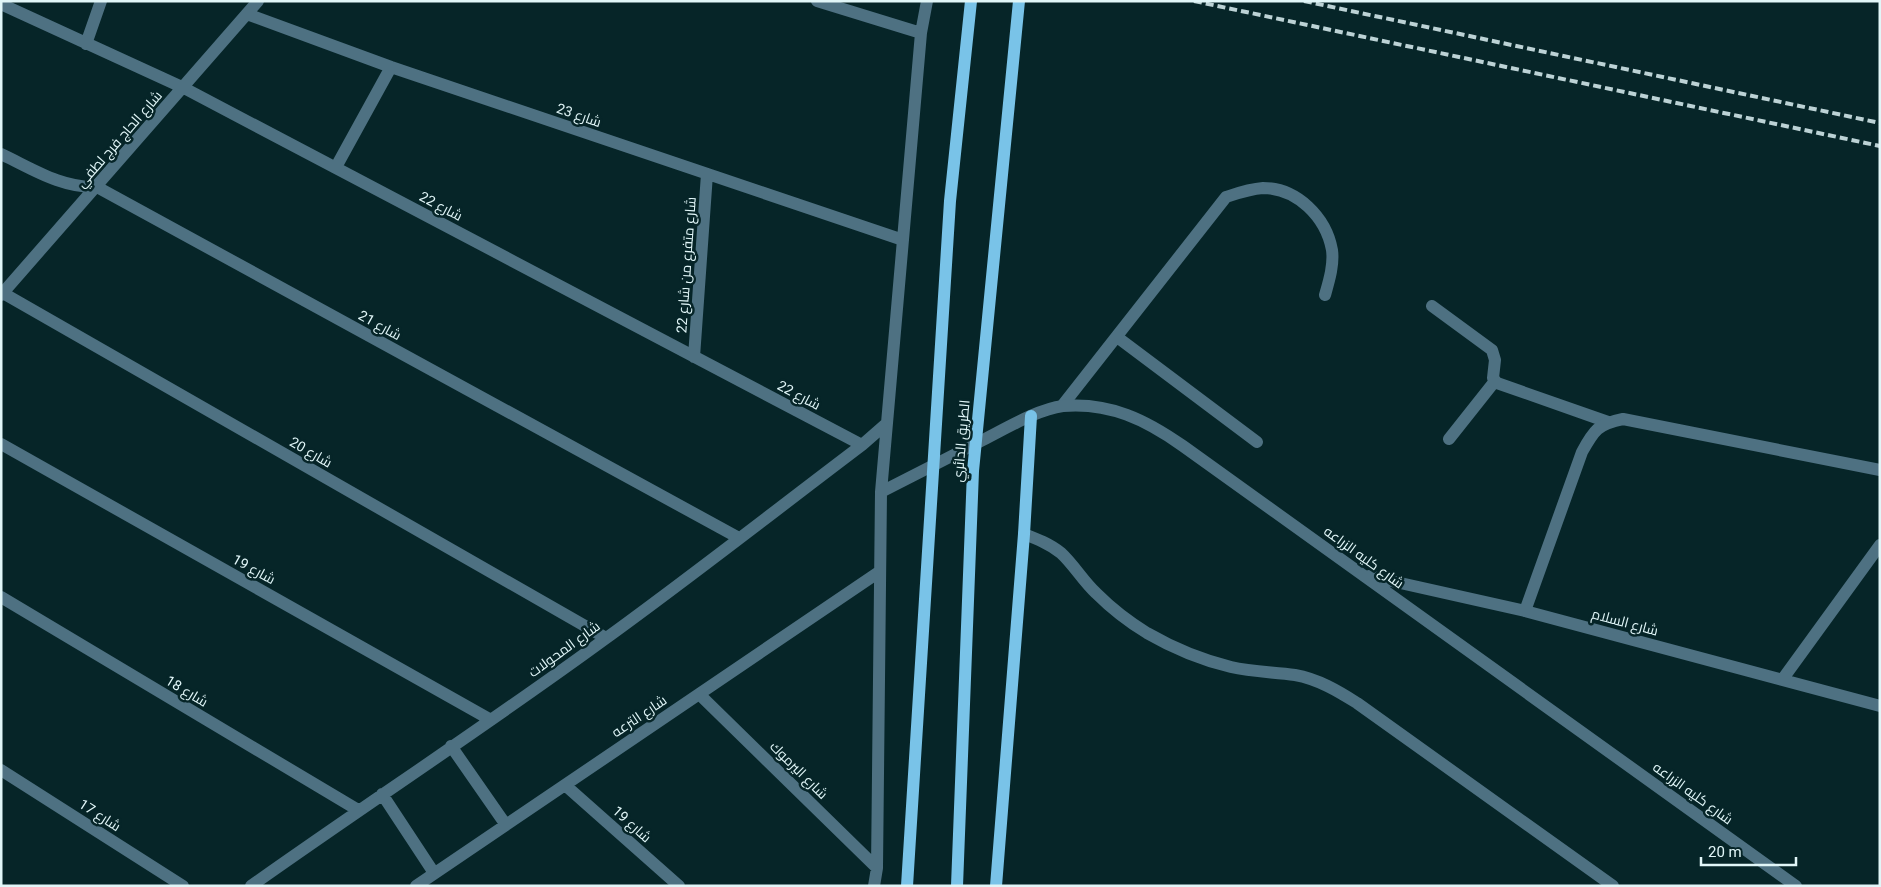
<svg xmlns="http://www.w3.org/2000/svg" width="1881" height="887" viewBox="0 0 1881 887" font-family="Roboto,Cairo,sans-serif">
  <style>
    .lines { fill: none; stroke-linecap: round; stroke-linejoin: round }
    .lane { stroke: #4e7182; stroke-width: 12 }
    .street { stroke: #4e7182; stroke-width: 12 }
    .primary { stroke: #79c3e8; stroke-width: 12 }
    .rail { stroke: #bcd2d5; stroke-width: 4; stroke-dasharray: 8 4; stroke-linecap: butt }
    .primary-bridge { stroke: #79c3e8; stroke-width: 12 }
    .labels { text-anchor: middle; stroke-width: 5; stroke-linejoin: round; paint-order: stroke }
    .street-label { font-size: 14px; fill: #e1f6f8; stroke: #062528 }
  </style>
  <rect width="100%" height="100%" fill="#062528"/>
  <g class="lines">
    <!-- lane -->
    <path class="lane" d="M 1432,306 L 1492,350 L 1495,360 L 1493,378 L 1497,383 L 1608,422
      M 1117,337 L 1257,442
      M 1062,406 L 1226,197 C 1238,193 1249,189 1263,188 C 1297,188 1326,217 1332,250 C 1334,265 1329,281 1325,295
      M 1449,439 L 1495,381"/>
    <!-- street -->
    <path class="street" d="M 817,1 L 921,33
      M 1,4 L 184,88 L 862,445
      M 247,14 L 391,67 L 903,240
      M 86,44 L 101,1
      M 1,154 C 33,169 61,188 97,187 L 739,538
      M 336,167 L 391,67
      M 1,292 L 606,638
      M 1,295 L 258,1
      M 694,357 L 707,174
      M 1,444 L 491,720
      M 881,492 C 915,475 949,457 983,440 C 1005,429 1038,409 1063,406 C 1110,402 1146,420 1183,446 L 1796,886
      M 1024,534 C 1037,539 1050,544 1061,553 C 1074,565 1083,581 1096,593 C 1111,608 1129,622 1147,633 C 1173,648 1202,660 1231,667 C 1252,672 1274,672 1295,675 C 1318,679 1338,691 1357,703 L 1613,886
      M 1369,576 L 1525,611 L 1880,706
      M 1,597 L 358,810
      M 1525,611 L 1582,452 C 1594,430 1598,424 1623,419 L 1880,470
      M 1782,680 L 1880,545
      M 699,694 L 877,868
      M 451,746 L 506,825
      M 1,770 L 183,886
      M 565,785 L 679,886
      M 382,794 L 434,873
      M 251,886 C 368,803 489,724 605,639 C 692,576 776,510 862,445 L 886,424
      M 416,886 L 879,572
      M 874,886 L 877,868 L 881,492 L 921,33 L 927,1"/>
    <!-- primary -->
    <path class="primary" d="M 996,886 L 1024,534 L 1031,416"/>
    <!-- rail -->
    <path class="rail" d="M 1194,1 L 1880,146
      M 1304,1 L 1880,123"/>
    <!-- primary-bridge -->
    <path class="primary-bridge" d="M 907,886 L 950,201 L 971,1
      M 957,886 L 973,471 L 1019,1"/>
  </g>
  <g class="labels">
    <!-- street labels -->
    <g class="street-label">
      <text transform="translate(579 115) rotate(19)" y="5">شارع 23</text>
      <text transform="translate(119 139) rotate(-49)" y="5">شارع الحاج فرج لطفي</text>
      <text transform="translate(441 206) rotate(28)" y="5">شارع 22</text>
      <text transform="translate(686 265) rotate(-86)" y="5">شارع متفرع من شارع 22</text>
      <text transform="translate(380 325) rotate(29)" y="5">شارع 21</text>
      <text transform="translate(799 395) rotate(28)" y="5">شارع 22</text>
      <text transform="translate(961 441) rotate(-85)" y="5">الطريق الدائري</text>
      <text transform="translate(311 452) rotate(30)" y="5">شارع 20</text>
      <text transform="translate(1364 557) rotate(36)" y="5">شارع كليه الزراعه</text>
      <text transform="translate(254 569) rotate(29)" y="5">شارع 19</text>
      <text transform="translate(1625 622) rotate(15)" y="5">شارع السلام</text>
      <text transform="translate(564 649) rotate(-36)" y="5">شارع المحولات</text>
      <text transform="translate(187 691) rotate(31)" y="5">شارع 18</text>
      <text transform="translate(639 716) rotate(-34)" y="5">شارع الترعه</text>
      <text transform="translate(799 770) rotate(45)" y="5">شارع اليرموك</text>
      <text transform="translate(1693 793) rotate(36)" y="5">شارع كليه الزراعه</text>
      <text transform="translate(100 815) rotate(33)" y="5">شارع 17</text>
      <text transform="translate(632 824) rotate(42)" y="5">شارع 19</text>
    </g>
  </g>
  <!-- border -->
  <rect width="1881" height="887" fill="none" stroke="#e1f6f8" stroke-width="5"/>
  <!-- scale -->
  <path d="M1701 857v8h95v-8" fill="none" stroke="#e1f6f8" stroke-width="2.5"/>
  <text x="1708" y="857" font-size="15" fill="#e1f6f8" stroke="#062528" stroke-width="4" paint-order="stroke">20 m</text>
</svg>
